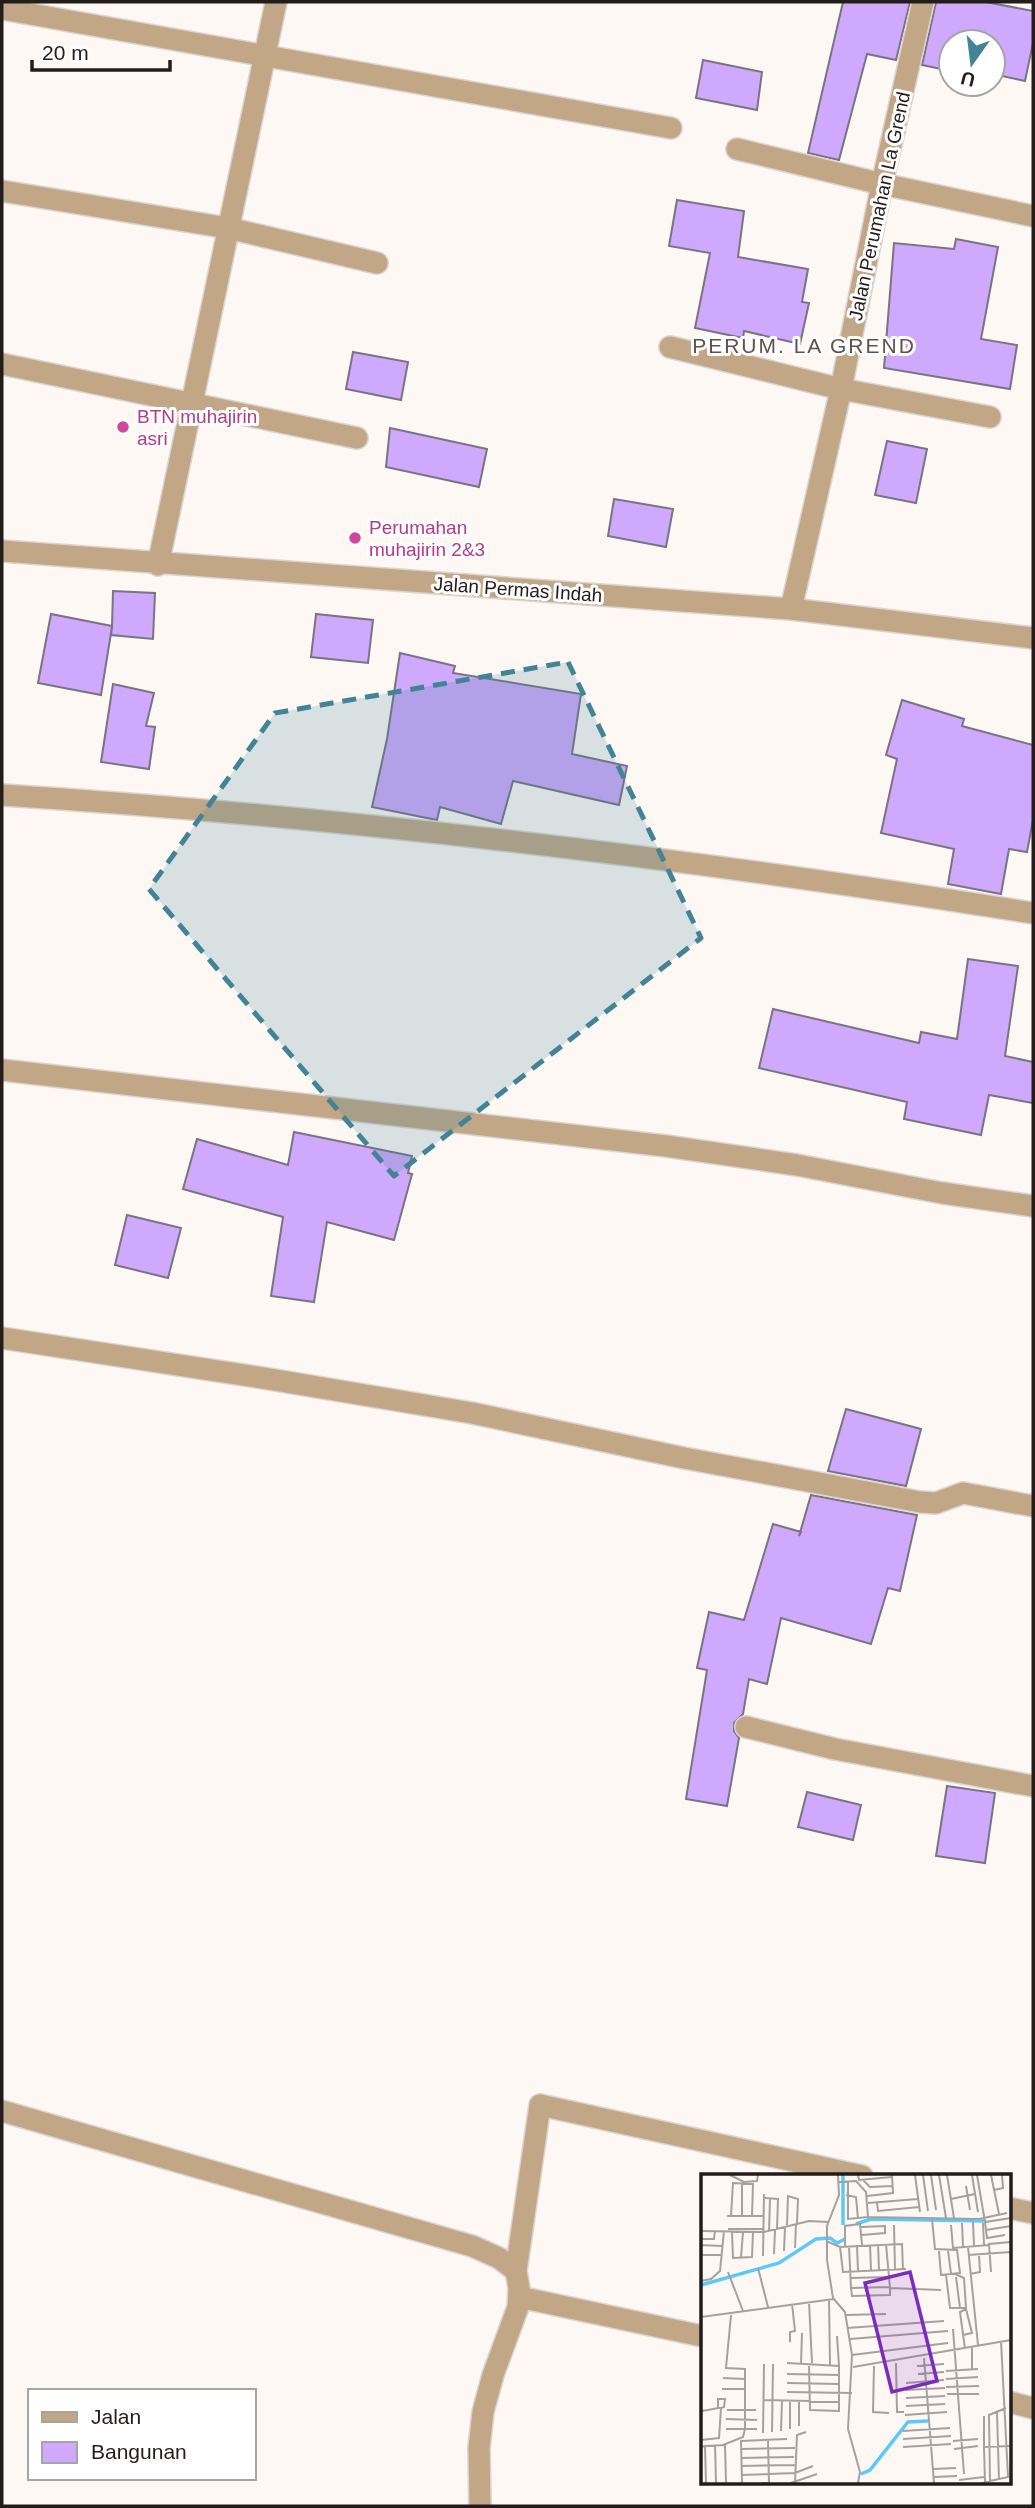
<svg xmlns="http://www.w3.org/2000/svg" width="1035" height="2508" viewBox="0 0 1035 2508" font-family="Arial,sans-serif">
  <style>
    .building { fill: #cfa9fd; stroke: #79747f; stroke-width: 2 }
    .lines { fill: none; stroke-linecap: round; stroke-linejoin: round }
    .minor-casing { stroke: #dbd5d2; stroke-width: 24 }
    .minor { stroke: #c2a786; stroke-width: 21 }
    .marked { fill: #428496; fill-opacity: 0.2; stroke: #428496; stroke-width: 5; stroke-dasharray: 14 9; stroke-linejoin: round }
    .hotel-dot { fill: #d1479c; stroke: #fff; stroke-width: 2.5 }
    .labels { text-anchor: middle; stroke-width: 6; stroke-linejoin: round; paint-order: stroke }
    .street-label { font-size: 19px; fill: #221d1b; stroke: #fff }
    .hotel-label { font-size: 19px; fill: #b23c85; stroke: #fff; text-anchor: start }
    .neighbourhood-label { font-size: 21px; letter-spacing: 2px; fill: #5e534d; stroke: #fff }
    .inset-river { fill: none; stroke: #5cc9fc; stroke-width: 3.5 }
    .inset-road { fill: none; stroke: #a6a09e; stroke-width: 2 }
    .view { fill: #7b2cbf; fill-opacity: 0.15; stroke: #7b2cbf; stroke-width: 3.5 }
    .inset-edge { fill: none; stroke: #221d1b; stroke-width: 3.5 }
  </style>
  <rect width="100%" height="100%" fill="#fef8f5"/>
  <!-- building -->
  <path class="building" d="M 843,2 L 910,2 L 896,60 L 867,54 L 839,160 L 808,153 Z
    M 936,2 L 986,2 L 1033,11 L 1033,43 L 1025,81 L 993,74 L 993,42 L 951,42 L 951,71 L 922,65 Z
    M 703,60 L 762,72 L 757,110 L 696,98 Z
    M 677,200 L 744,211 L 738,257 L 808,269 L 802,302 L 809,303 L 800,344 L 744,331 L 743,338 L 695,328 L 710,253 L 669,246 Z
    M 956,239 L 998,247 L 981,339 L 1017,345 L 1010,389 L 884,368 L 894,243 L 954,249 Z
    M 353,352 L 408,362 L 401,400 L 346,389 Z
    M 390,428 L 487,449 L 479,487 L 386,467 Z
    M 887,441 L 927,449 L 916,503 L 875,495 Z
    M 614,499 L 673,509 L 666,547 L 608,536 Z
    M 113,591 L 155,593 L 153,639 L 111,635 L 112,627 L 101,695 L 38,683 L 51,614 L 112,626 Z
    M 316,614 L 373,620 L 368,663 L 311,657 Z
    M 400,653 L 455,666 L 453,673 L 581,694 L 572,754 L 627,766 L 619,805 L 513,781 L 501,824 L 440,807 L 437,820 L 372,807 L 387,739 Z
    M 113,684 L 154,693 L 146,726 L 155,727 L 149,769 L 101,762 Z
    M 902,700 L 964,719 L 962,726 L 1033,745 L 1033,820 L 1027,852 L 1009,849 L 1001,894 L 948,884 L 954,849 L 881,833 L 897,759 L 886,755 Z
    M 968,959 L 1018,966 L 1005,1056 L 1033,1062 L 1033,1103 L 989,1095 L 981,1135 L 904,1119 L 907,1102 L 759,1068 L 773,1009 L 919,1043 L 921,1032 L 957,1039 Z
    M 294,1132 L 412,1156 L 408,1173 L 412,1174 L 394,1240 L 327,1222 L 314,1302 L 271,1296 L 283,1217 L 183,1189 L 197,1139 L 288,1165 Z
    M 127,1215 L 181,1228 L 168,1278 L 115,1265 Z
    M 846,1409 L 921,1429 L 906,1486 L 828,1471 Z
    M 811,1495 L 917,1515 L 900,1591 L 888,1588 L 871,1644 L 781,1618 L 767,1684 L 749,1679 L 743,1714 L 734,1723 L 734,1731 L 739,1738 L 727,1806 L 686,1799 L 707,1670 L 697,1668 L 709,1612 L 744,1620 L 773,1524 L 801,1532 L 799,1536 Z
    M 947,1786 L 995,1793 L 985,1863 L 936,1856 Z
    M 807,1792 L 861,1805 L 853,1840 L 798,1827 Z"/>
  <g class="lines">
    <!-- minor casing -->
    <g class="minor-casing">
      <path id="minor" d="M 2,9 L 671,128
        M 737,149 L 882,184 L 1033,216
        M 2,191 L 228,228 L 377,263
        M 670,347 L 841,389 L 990,417
        M 2,364 L 357,438
        M 2,551 L 791,609 L 1033,638
        M 158,565 L 276,2
        M 791,609 L 841,389 L 882,184 L 923,2
        M 2,795 C 347,817 692,859 1033,913
        M 2,1070 L 666,1146 L 797,1165 L 942,1193 L 1033,1206
        M 2,1338 L 263,1378 L 472,1413 L 684,1458 L 920,1502 L 936,1503 L 963,1493 L 1033,1506
        M 746,1727 L 835,1749 L 1033,1786
        M 2,2111 L 472,2246 L 499,2258 L 516,2271 L 519,2288 L 518,2307 L 493,2375 L 483,2412 L 479,2448 L 480,2506
        M 1009,2208 L 1033,2213
        M 516,2271 L 540,2105 L 862,2176
        M 519,2297 L 702,2336
        M 1009,2402 L 1033,2408"/>
    </g>
    <!-- minor -->
    <use href="#minor" class="minor"/>
  </g>
  <!-- marked area -->
  <path class="marked" d="M 568,662 L 701,938 L 394,1176 L 149,889 L 275,713 Z"/>
  <!-- markers -->
  <g class="hotel-dot">
    <circle cx="123" cy="427" r="7"/>
    <circle cx="355" cy="538" r="7"/>
  </g>
  <g class="labels">
    <!-- street labels -->
    <g class="street-label">
      <text transform="translate(879 206) rotate(-78)" y="7">Jalan Perumahan La Grend</text>
      <text transform="translate(518 589) rotate(4)" y="7">Jalan Permas Indah</text>
    </g>
    <!-- hotel labels -->
    <g class="hotel-label">
      <text x="137" y="423">BTN muhajirin<tspan x="137" dy="22">asri</tspan></text>
      <text x="369" y="534">Perumahan<tspan x="369" dy="22">muhajirin 2&amp;3</tspan></text>
    </g>
    <!-- neighbourhood labels -->
    <g class="neighbourhood-label">
      <text x="804" y="353">PERUM. LA GREND</text>
    </g>
  </g>
  <!-- overview -->
  <g transform="translate(701 2174)">
    <rect width="310" height="310" fill="#fef8f5"/>
    <path class="inset-river" d="M 142,1 L 142,51M 155,50 L 170,45 L 285,47M 0,111 L 78,89 L 115,65 L 129,64 L 136,69 L 144,65M 160,300 L 169,296 L 207,248 L 227,247"/>
    <path class="inset-road" d="M 29,1 L 43,8 L 56,7 L 57,1M 137,1 L 138,21 L 126,52 L 126,86 L 132,124 L 144,138 L 151,181 L 147,255 L 159,298 L 157,309M 157,1 L 158,6 L 191,3M 214,1 L 219,38M 222,1 L 227,37M 230,1 L 235,36M 238,1 L 245,44M 246,1 L 253,44M 271,1 L 277,38M 276,1 L 284,48 L 310,44M 290,1 L 298,40M 162,6 L 169,13 L 192,12M 138,8 L 155,7 L 165,18 L 167,43 L 278,45 L 306,39M 147,8 L 147,45 L 167,43M 265,12 L 269,36M 293,16 L 302,14 L 301,1M 145,21 L 155,23 L 157,45M 166,22 L 192,19 L 191,1M 64,24 L 77,25 L 76,55M 250,25 L 274,20M 167,29 L 217,25M 176,29 L 177,37 L 218,33M 26,42 L 63,42M 30,42 L 32,9 L 52,10 L 51,42M 41,42 L 41,10M 231,45 L 234,75 L 256,76 L 259,99 L 240,101 L 238,77M 272,48 L 273,72M 284,48 L 286,64 L 304,61M 261,49 L 262,73M 282,49 L 283,71M 86,51 L 87,22 L 97,25 L 96,49M 193,51 L 194,96M 250,51 L 252,74 L 288,71M 160,53 L 184,52 L 184,59 L 161,61M 27,55 L 63,55M 285,56 L 310,52M 0,57 L 63,58 L 108,47 L 127,48M 31,58 L 32,84 L 51,83 L 52,58M 68,58 L 69,25M 0,65 L 0,81 L 21,81M 0,65 L 13,65 L 14,57M 125,67 L 139,73 L 201,70 L 202,96M 177,70 L 178,96M 185,70 L 189,114 L 240,116M 0,71 L 21,72M 156,71 L 157,97M 169,71 L 170,96M 144,72 L 144,52 L 159,50 L 161,71M 148,72 L 150,114M 139,73 L 142,98 L 205,95M 267,73 L 277,171M 94,74 L 95,50M 247,76 L 250,100M 83,77 L 84,53M 73,80 L 74,56M 267,81 L 310,78M 62,82 L 63,20M 40,83 L 42,58M 57,94 L 67,133M 27,98 L 42,137M 290,98 L 288,70 L 310,68M 269,100 L 279,98 L 278,80M 245,101 L 249,134 L 265,134 L 263,104 L 254,100M 255,103 L 259,134M 150,104 L 188,103M 0,107 L 10,105 L 19,97 L 23,57M 188,113 L 150,114 L 151,122 L 189,121 L 189,114M 128,125 L 129,191M 108,128 L 111,189M 145,141 L 185,140M 0,143 L 133,125M 146,154 L 243,147M 252,155 L 263,300M 262,161 L 271,159 L 265,135 L 259,138 L 264,175M 136,162 L 138,192M 149,165 L 247,157M 89,168 L 89,158 L 94,157 L 91,130M 271,173 L 271,195M 151,181 L 247,169M 223,184 L 233,309M 86,189 L 138,192 L 138,237 L 109,236 L 108,190M 195,189 L 196,238 L 203,238M 100,190 L 101,159M 173,192 L 172,238 L 188,239M 216,192 L 243,190M 152,193 L 310,166M 245,197 L 277,195M 86,200 L 139,201M 217,200 L 243,198M 22,204 L 44,205M 245,205 L 277,203M 86,209 L 138,210M 205,209 L 243,206M 245,213 L 278,212M 21,215 L 44,215M 204,216 L 244,214M 86,218 L 151,219M 246,220 L 278,220M 205,224 L 244,222M 63,226 L 109,227M 109,228 L 138,228M 205,232 L 244,230M 26,236 L 55,236M 0,237 L 7,236 L 17,234 L 20,234 L 23,233 L 24,225 L 17,225 L 17,234M 296,238 L 298,306M 204,241 L 246,238M 283,242 L 283,273 L 310,272M 25,245 L 56,246M 98,252 L 98,227M 25,255 L 56,255M 89,255 L 89,227M 80,257 L 81,226M 202,257 L 249,254M 71,258 L 72,190M 62,259 L 63,190M 202,265 L 250,262M 0,266 L 18,264 L 20,234M 252,267 L 277,265M 14,271 L 15,309M 22,271 L 42,263 L 44,255 L 44,195 L 25,194 L 30,141M 4,272 L 24,271 L 25,309M 0,273 L 4,272 L 5,309M 202,273 L 250,270M 283,273 L 284,308M 40,275 L 94,274M 253,275 L 277,272M 40,284 L 93,283M 40,292 L 94,291M 232,295 L 255,294M 40,301 L 94,299 L 112,292M 233,303 L 256,302M 258,306 L 283,303M 289,308 L 288,241 L 305,234M 41,309 L 40,267 L 86,265M 61,309 L 68,309 L 67,266M 90,309 L 116,300M 94,309 L 96,261 L 105,258M 280,309 L 307,303 L 300,167"/>
    <path class="view" d="M 209,98 L 236,207 L 191,218 L 164,109 Z"/>
    <rect width="310" height="310" class="inset-edge"/>
  </g>
  <!-- border -->
  <rect width="1035" height="2508" fill="none" stroke="#221d1b" stroke-width="7"/>
  <!-- legend -->
  <rect x="28" y="2389" width="228" height="91" fill="#ffffff" stroke="#a7a5a4" stroke-width="2"/>
  <rect x="42" y="2412" width="35" height="10" fill="#c2a786" stroke="#a7a5a4" stroke-width="2"/>
  <text x="91" y="2424" font-size="21" fill="#221d1b">Jalan</text>
  <rect x="42" y="2442" width="35" height="21" fill="#cfa9fd" stroke="#a7a5a4" stroke-width="2"/>
  <text x="91" y="2459" font-size="21" fill="#221d1b">Bangunan</text>
  <!-- north arrow -->
  <g transform="translate(972 63) rotate(194)"><circle r="33" fill="#ffffff" stroke="#a7a5a4" stroke-width="2"/>
  <path d="M0-5L12 26L0 18L-12 26Z" fill="#428496"/>
  <text y="-10" font-size="19" font-weight="bold" text-anchor="middle" fill="#221d1b">U</text>
  </g>
  <!-- scale -->
  <path d="M32 60v10h138v-10" fill="none" stroke="#221d1b" stroke-width="3.5"/>
  <text x="42" y="60" font-size="21" fill="#221d1b" stroke="#ffffff" stroke-width="5" paint-order="stroke">20 m</text>
</svg>
